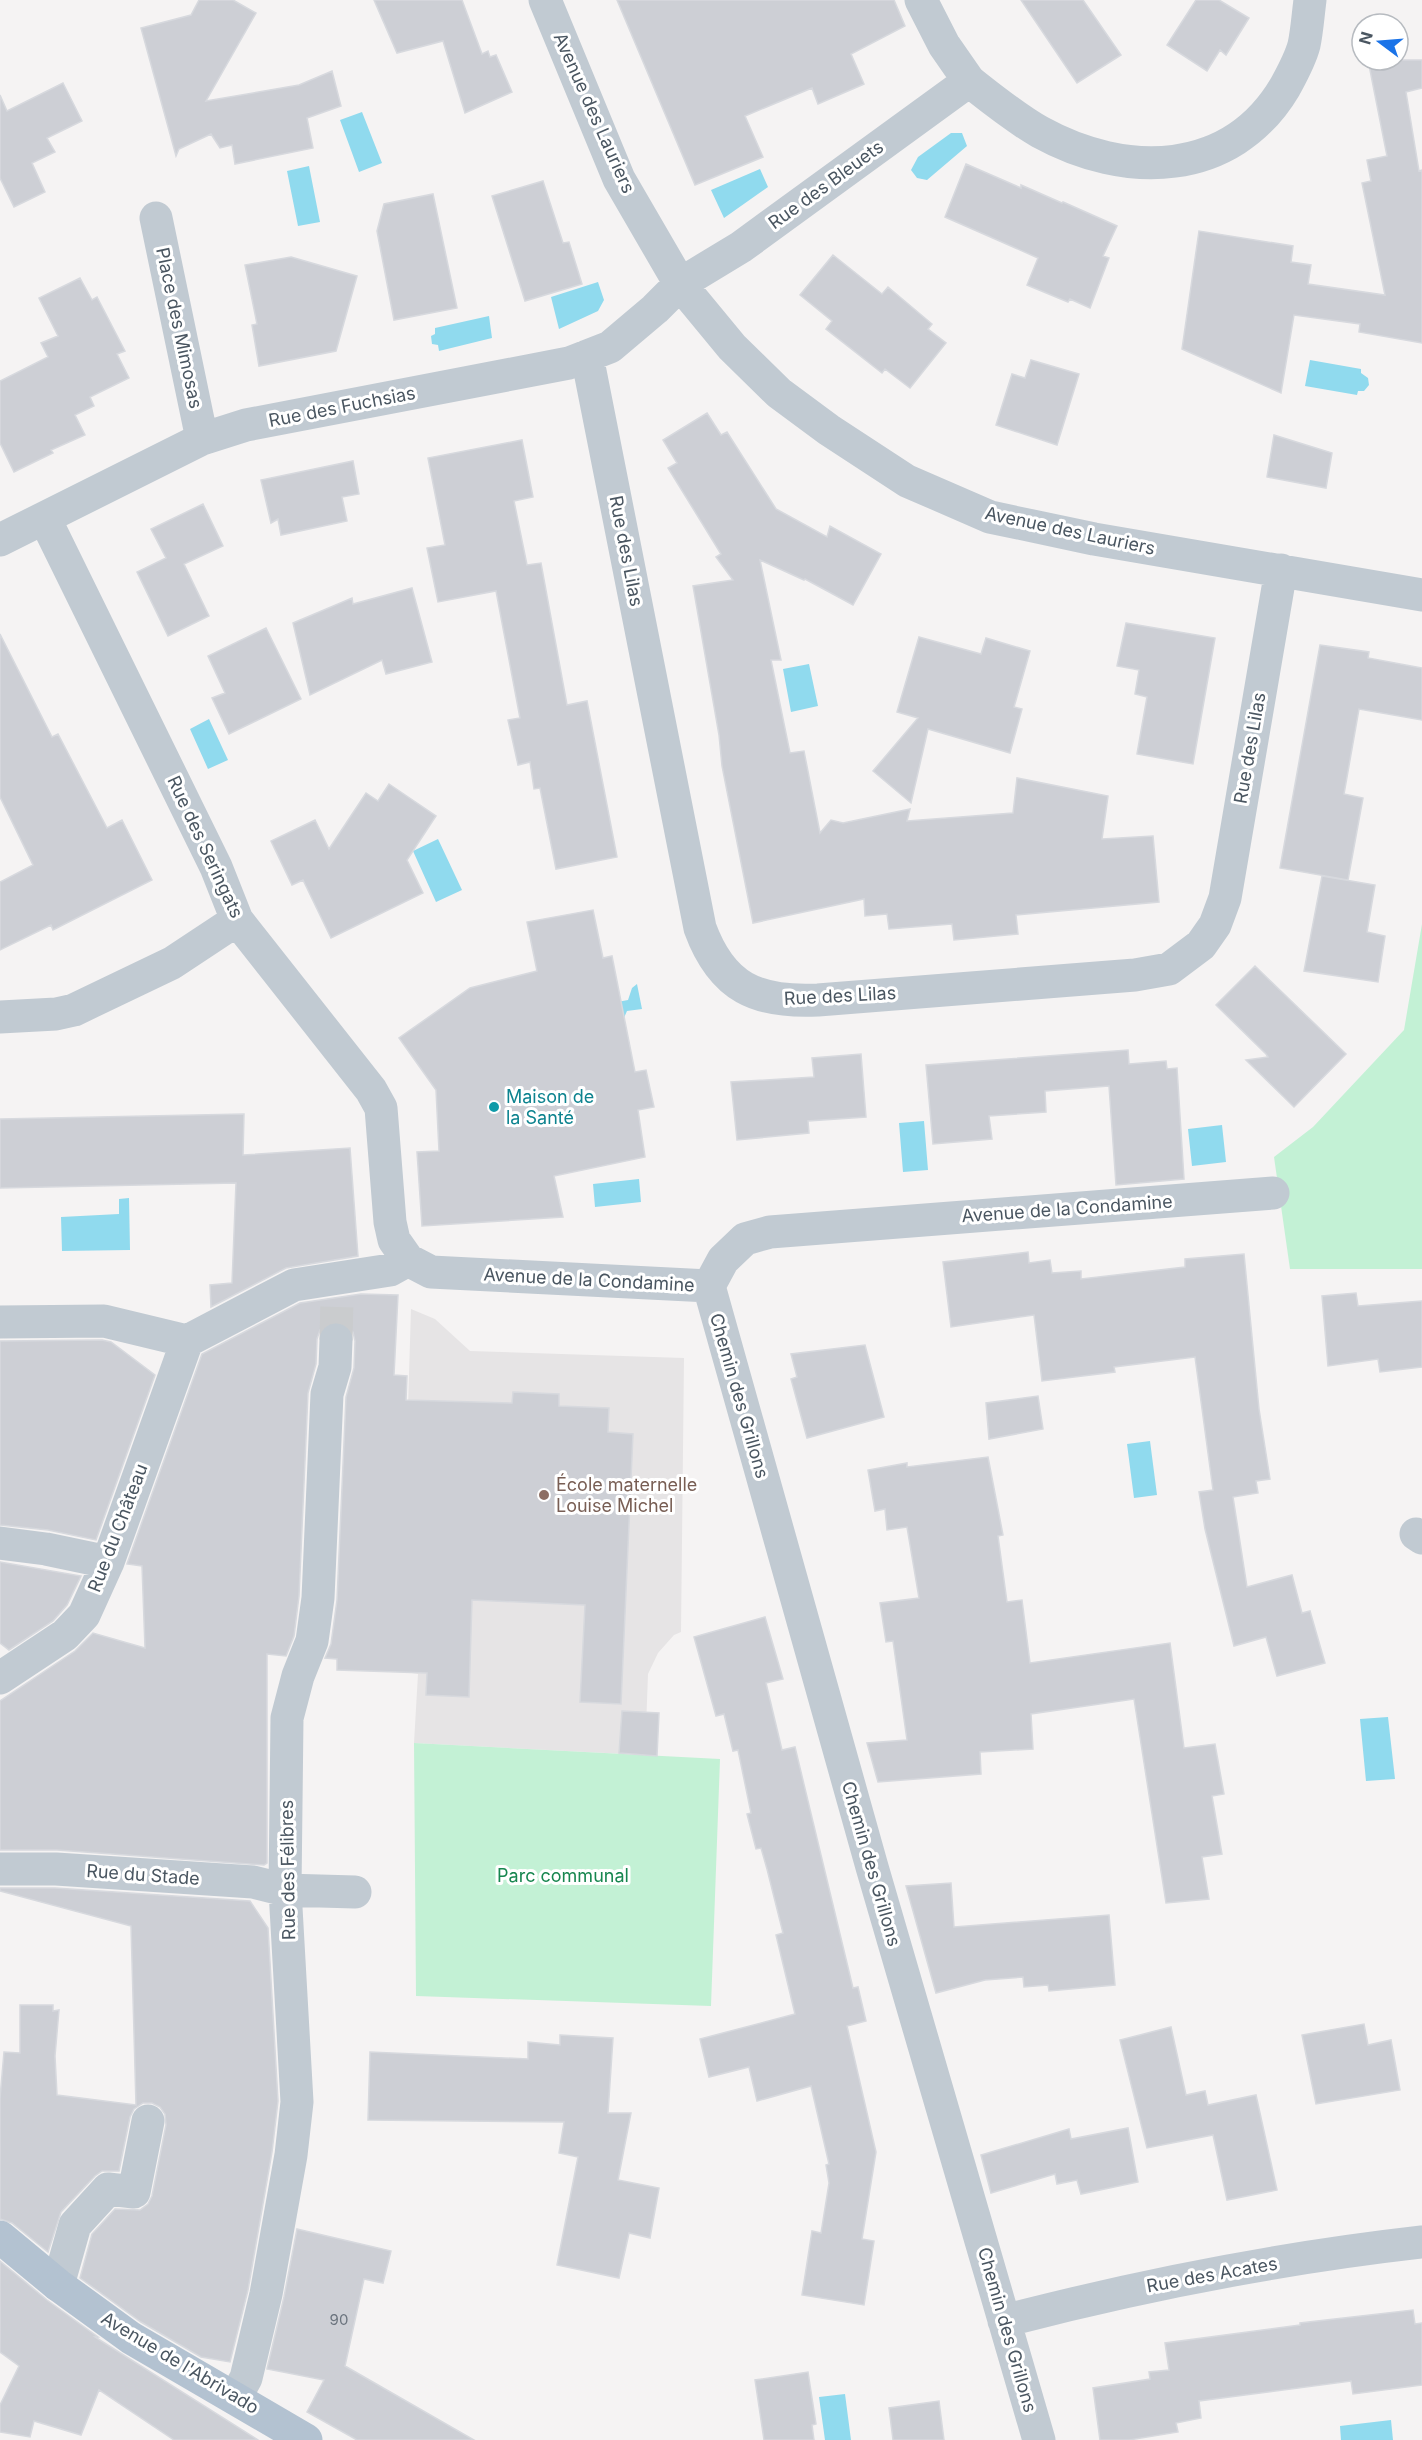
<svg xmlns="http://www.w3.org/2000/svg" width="1422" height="2440" viewBox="0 0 1422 2440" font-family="Inter,sans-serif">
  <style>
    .education { fill: #e6e4e5 }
    .green { fill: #c3f1d5 }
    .water { fill: #90daee }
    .building { fill: #cdcfd5; stroke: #d7d9de; stroke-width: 1.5 }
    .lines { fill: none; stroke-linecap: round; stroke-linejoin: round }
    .minor-tunnel { stroke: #caccce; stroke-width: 33; stroke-dasharray: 33 16; stroke-linecap: butt }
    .minor { stroke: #c1cad2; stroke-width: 33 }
    .major { stroke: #b3c2d1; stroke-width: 33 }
    .culture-dot { fill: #0f9aa8; stroke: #fff; stroke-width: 2 }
    .education-dot { fill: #8d6e63; stroke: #fff; stroke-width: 2 }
    .labels { text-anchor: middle; stroke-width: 6; stroke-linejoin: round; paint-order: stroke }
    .number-label { font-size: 15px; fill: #6b747e }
    .street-label { font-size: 18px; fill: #4a5661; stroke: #fff }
    .culture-label { font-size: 18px; fill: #0d838f; stroke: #fff; text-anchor: start }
    .education-label { font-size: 18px; fill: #785e54; stroke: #fff; text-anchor: start }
    .park-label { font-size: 18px; fill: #17864f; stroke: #fff }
  </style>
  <rect width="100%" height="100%" fill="#f5f3f3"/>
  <!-- education -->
  <path class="education" d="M 411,1309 L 435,1319 L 470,1351 L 684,1358 L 681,1632 L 674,1635 L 658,1653 L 648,1674 L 645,1755 L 414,1743 L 418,1674 L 400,1671 Z"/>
  <!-- green -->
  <path class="green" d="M 1422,924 L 1422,1269 L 1290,1269 L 1274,1157 L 1313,1127 L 1404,1030 Z
    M 414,1743 L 720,1759 L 711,2006 L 416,1996 Z"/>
  <!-- water -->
  <path class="water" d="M 362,112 L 382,163 L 359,172 L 340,120 Z
    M 951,133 L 962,133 L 967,146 L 927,180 L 917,178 L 911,170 L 918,157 Z
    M 309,166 L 320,222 L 298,226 L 287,171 Z
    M 760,169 L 768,187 L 724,218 L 711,190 Z
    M 598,282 L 604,300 L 598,311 L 559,329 L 551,297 Z
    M 489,316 L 492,338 L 439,351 L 438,345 L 432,344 L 431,336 L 435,334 L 435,328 Z
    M 1310,360 L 1361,369 L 1361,373 L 1368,378 L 1369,385 L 1364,391 L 1358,391 L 1357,395 L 1305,386 Z
    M 809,664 L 818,706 L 791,712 L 783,669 Z
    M 209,719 L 228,760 L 208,769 L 190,729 Z
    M 438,839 L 462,890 L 436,902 L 413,851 Z
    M 637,984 L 642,1009 L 627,1011 L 623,1020 L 575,1010 L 628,1000 L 632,988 Z
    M 924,1121 L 928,1170 L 903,1172 L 899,1123 Z
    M 1222,1125 L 1226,1162 L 1192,1166 L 1188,1129 Z
    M 639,1179 L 641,1202 L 595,1207 L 593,1184 Z
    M 129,1198 L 130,1250 L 62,1251 L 61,1217 L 119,1214 L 119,1199 Z
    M 1150,1441 L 1157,1495 L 1134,1498 L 1127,1444 Z
    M 1388,1717 L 1395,1779 L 1366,1781 L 1360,1719 Z
    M 845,2394 L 851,2440 L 825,2440 L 819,2397 Z
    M 1391,2420 L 1393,2440 L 1341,2440 L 1340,2426 Z"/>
  <!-- building -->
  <path class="building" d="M 199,0 L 233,0 L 256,13 L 206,101 L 299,85 L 332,71 L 341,106 L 307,118 L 313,148 L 235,164 L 232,145 L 220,148 L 211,134 L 179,149 L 176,156 L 141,28 L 191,15 Z
    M 374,0 L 462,0 L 482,54 L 488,51 L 490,57 L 496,55 L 512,92 L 465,113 L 443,41 L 397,53 Z
    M 617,0 L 894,0 L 905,26 L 851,54 L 864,84 L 818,104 L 812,88 L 745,116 L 763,157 L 695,185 Z
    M 1021,0 L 1083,0 L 1121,55 L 1077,83 Z
    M 1196,0 L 1219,0 L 1249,18 L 1226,55 L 1220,50 L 1207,71 L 1167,45 Z
    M 1368,60 L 1422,60 L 1422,88 L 1406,92 L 1419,171 L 1422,170 L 1422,343 L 1359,332 L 1360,324 L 1294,315 L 1281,393 L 1182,349 L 1199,231 L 1293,246 L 1291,262 L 1311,265 L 1308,284 L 1385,295 L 1362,183 L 1371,181 L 1367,160 L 1387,156 Z
    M 63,83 L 82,121 L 47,138 L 55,152 L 32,163 L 45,192 L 14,207 L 0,178 L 0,95 L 7,111 Z
    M 966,164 L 1021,188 L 1021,185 L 1062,203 L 1063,202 L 1117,226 L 1103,256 L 1109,258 L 1090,308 L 1070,299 L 1068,302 L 1027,285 L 1038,258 L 945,217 Z
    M 543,181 L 563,243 L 569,242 L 582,284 L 525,301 L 492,196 Z
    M 433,194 L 457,308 L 394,320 L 377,231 L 384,204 Z
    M 833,255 L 882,294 L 888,287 L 932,324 L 928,329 L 946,343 L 910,388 L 885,369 L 882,373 L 826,329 L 832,321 L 800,295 Z
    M 291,257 L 357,276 L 336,351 L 259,366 L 252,325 L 257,324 L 245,265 Z
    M 80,278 L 92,300 L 97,297 L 125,351 L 117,354 L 129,378 L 90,397 L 94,406 L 75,415 L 85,435 L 51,450 L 53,453 L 14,472 L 0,443 L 0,381 L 48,357 L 41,343 L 58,336 L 39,298 Z
    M 1031,360 L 1079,374 L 1057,445 L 996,425 L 1012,374 L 1025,378 Z
    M 707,413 L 721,435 L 727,432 L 776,509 L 827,537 L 830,526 L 881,554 L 853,605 L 805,579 L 804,580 L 760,560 L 781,660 L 771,660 L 790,753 L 804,751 L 820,833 L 831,820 L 843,823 L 910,809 L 907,821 L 1013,813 L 1017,778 L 1108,796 L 1102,839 L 1153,836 L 1159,902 L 1016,915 L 1018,934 L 954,940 L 952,924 L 889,929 L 887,914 L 865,916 L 864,899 L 753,923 L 722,766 L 719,735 L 693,586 L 733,580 L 716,557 L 721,554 L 668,468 L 677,463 L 663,440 Z
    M 1274,435 L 1332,453 L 1326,488 L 1267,477 Z
    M 522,440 L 533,497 L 514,501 L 527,565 L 541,563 L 567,705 L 587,701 L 617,857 L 556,869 L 540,788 L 534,789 L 530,762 L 518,765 L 508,720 L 520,718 L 496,591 L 438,602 L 427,548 L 445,545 L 428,458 Z
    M 353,461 L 359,494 L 342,497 L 347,521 L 281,535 L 278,519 L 271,523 L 261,480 Z
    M 203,504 L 223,546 L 184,564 L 209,616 L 168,636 L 137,572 L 166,558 L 151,529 Z
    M 412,588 L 432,662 L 386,674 L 382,660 L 310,695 L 293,623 L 352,598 L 353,604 Z
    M 1126,623 L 1215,638 L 1193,764 L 1137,754 L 1147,697 L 1135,694 L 1139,670 L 1117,666 Z
    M 266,628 L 301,699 L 229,734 L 212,698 L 225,693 L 208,656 Z
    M 0,634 L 52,737 L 58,734 L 107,828 L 122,820 L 152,880 L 53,930 L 51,925 L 0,950 L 0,882 L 33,865 L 0,797 Z
    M 919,637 L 981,654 L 986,638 L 1030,651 L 1014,707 L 1022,709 L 1010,753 L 928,729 L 911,803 L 873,771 L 918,718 L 897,712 Z
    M 1320,645 L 1369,652 L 1368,658 L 1422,668 L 1422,720 L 1359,709 L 1344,794 L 1363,798 L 1348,880 L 1280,868 Z
    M 389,784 L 436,816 L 407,860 L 423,893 L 331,938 L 303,880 L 292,885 L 271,841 L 315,820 L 329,849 L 366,793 L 378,801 Z
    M 1322,876 L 1375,885 L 1367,932 L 1385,936 L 1378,982 L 1304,971 Z
    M 593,910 L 603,958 L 612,956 L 635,1072 L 646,1070 L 654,1107 L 638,1110 L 645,1157 L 554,1176 L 563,1217 L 422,1226 L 417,1152 L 439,1151 L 436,1090 L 399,1038 L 470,988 L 537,971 L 527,922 Z
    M 1255,966 L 1346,1054 L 1294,1107 L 1246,1060 L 1268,1057 L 1266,1054 L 1216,1005 Z
    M 1128,1050 L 1129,1064 L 1166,1061 L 1167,1069 L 1177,1068 L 1184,1179 L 1116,1185 L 1109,1086 L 1045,1091 L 1046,1112 L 989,1116 L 992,1139 L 933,1144 L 926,1065 Z
    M 861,1054 L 866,1117 L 808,1121 L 809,1133 L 737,1140 L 731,1082 L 814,1077 L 812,1058 Z
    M 244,1114 L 243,1155 L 350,1148 L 358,1256 L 286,1268 L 211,1307 L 210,1285 L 232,1283 L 236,1183 L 0,1188 L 0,1119 Z
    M 1028,1252 L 1029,1263 L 1050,1260 L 1052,1273 L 1081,1271 L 1081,1279 L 1185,1267 L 1185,1259 L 1244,1254 L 1259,1409 L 1270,1479 L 1256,1481 L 1258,1493 L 1233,1497 L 1247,1587 L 1292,1575 L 1302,1613 L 1310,1611 L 1325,1663 L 1277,1676 L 1266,1637 L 1234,1646 L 1205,1529 L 1199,1492 L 1213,1490 L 1195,1357 L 1114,1367 L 1115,1372 L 1042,1381 L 1034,1315 L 951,1327 L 943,1262 Z
    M 1356,1293 L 1358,1306 L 1422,1301 L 1422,1367 L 1380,1372 L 1378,1359 L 1328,1366 L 1322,1296 Z
    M 361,1294 L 398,1295 L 394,1375 L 407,1376 L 406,1400 L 512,1403 L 513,1392 L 559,1394 L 559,1406 L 609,1408 L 608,1432 L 633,1434 L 621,1704 L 580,1702 L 585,1605 L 472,1600 L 469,1697 L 426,1695 L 427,1673 L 337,1670 L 337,1659 L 325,1658 L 331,1644 L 337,1600 L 346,1397 L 354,1368 L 355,1341 L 353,1332 L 346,1324 L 337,1321 L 328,1323 L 320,1330 L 317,1339 L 316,1364 L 308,1393 L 299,1596 L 294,1636 L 286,1656 L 267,1654 L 267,1863 L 264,1865 L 57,1850 L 0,1850 L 0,1701 L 75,1651 L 93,1633 L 145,1648 L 142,1566 L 127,1564 L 202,1354 L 300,1303 Z
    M 102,1340 L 111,1342 L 155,1375 L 96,1540 L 48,1530 L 0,1525 L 0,1341 Z
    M 865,1345 L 884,1417 L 807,1438 L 791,1379 L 797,1377 L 791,1354 Z
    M 1038,1396 L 1043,1429 L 989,1439 L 986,1403 Z
    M 988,1457 L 1003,1535 L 998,1536 L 1007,1602 L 1022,1600 L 1030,1663 L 1170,1643 L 1184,1748 L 1215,1744 L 1224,1794 L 1212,1796 L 1222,1854 L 1202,1857 L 1209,1899 L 1166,1903 L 1134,1699 L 1031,1714 L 1033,1749 L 980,1752 L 981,1774 L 878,1782 L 867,1743 L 907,1740 L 893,1641 L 886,1642 L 880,1603 L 919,1598 L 907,1527 L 887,1530 L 885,1509 L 875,1511 L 868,1470 L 907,1463 L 907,1467 Z
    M 0,1562 L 81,1576 L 67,1605 L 53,1621 L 9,1650 L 0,1643 Z
    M 765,1617 L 783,1679 L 766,1683 L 782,1750 L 795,1747 L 853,1988 L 858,1987 L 866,2021 L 847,2026 L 876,2152 L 862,2239 L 874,2241 L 864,2305 L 802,2295 L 812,2231 L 821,2233 L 829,2183 L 826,2165 L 829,2164 L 811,2086 L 757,2101 L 749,2067 L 709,2077 L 700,2039 L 795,2014 L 776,1935 L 783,1933 L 767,1869 L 761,1848 L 756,1849 L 747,1814 L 751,1813 L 738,1750 L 733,1751 L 724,1714 L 716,1716 L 694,1637 Z
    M 622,1711 L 659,1713 L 657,1756 L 619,1753 Z
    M 951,1883 L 954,1927 L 1109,1915 L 1115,1985 L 1049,1991 L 1048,1985 L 1024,1987 L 1023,1977 L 985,1980 L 936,1993 L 906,1886 Z
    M 0,1888 L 55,1888 L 250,1901 L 268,1928 L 278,2101 L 272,2152 L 248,2290 L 230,2362 L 201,2357 L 141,2322 L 80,2278 L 92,2234 L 115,2209 L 140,2210 L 148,2204 L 152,2196 L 166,2125 L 165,2114 L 160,2107 L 152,2103 L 143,2103 L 134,2109 L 130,2117 L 119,2171 L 102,2171 L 95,2176 L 61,2212 L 48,2252 L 12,2223 L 0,2219 L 0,2098 L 4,2052 L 20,2053 L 20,2005 L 53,2005 L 53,2011 L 59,2010 L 55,2056 L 57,2095 L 136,2105 L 131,1926 L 0,1891 Z
    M 1364,2024 L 1368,2045 L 1391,2040 L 1400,2090 L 1316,2104 L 1302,2035 Z
    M 1171,2027 L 1186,2095 L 1205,2091 L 1208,2105 L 1256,2095 L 1277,2190 L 1227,2200 L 1213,2135 L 1147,2148 L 1120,2040 Z
    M 560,2035 L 613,2038 L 608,2113 L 631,2113 L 618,2180 L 659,2188 L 650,2238 L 629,2233 L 619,2278 L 557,2265 L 578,2157 L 559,2153 L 564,2122 L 368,2120 L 370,2052 L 528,2059 L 528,2042 L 560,2045 Z
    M 1128,2128 L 1138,2182 L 1081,2194 L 1077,2180 L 1057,2184 L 1055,2174 L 991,2193 L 981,2155 L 1069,2129 L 1071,2139 Z
    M 297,2229 L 391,2251 L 383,2283 L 364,2279 L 345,2366 L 474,2440 L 357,2440 L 307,2412 L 324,2380 L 267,2369 L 284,2297 Z
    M 0,2261 L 47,2300 L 98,2337 L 95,2337 L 258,2440 L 174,2440 L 99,2390 L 81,2435 L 34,2421 L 30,2437 L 0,2432 L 0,2405 L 19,2366 L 0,2352 Z
    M 1413,2310 L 1415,2324 L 1422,2323 L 1422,2385 L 1353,2394 L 1351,2381 L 1199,2401 L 1201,2418 L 1176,2423 L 1178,2432 L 1129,2440 L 1100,2440 L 1093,2388 L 1150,2379 L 1149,2372 L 1169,2370 L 1165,2343 L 1300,2325 L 1300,2323 Z
    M 808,2372 L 816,2424 L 812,2425 L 814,2440 L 764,2440 L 755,2380 Z
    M 939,2401 L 944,2440 L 893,2440 L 889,2408 Z"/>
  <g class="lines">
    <!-- minor-tunnel -->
    <path class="minor-tunnel" d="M 336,1340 L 337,1299"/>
    <!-- minor -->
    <path class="minor" d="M 545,0 L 619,179 L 680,284 L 732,347 L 779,393 L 829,430 L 907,481 L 990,517 L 1094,539 L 1422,595
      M 921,0 L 944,45 L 969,81
      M 156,218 L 202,439
      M 587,356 L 700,928 C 722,988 757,1003 818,1000 L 1135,975 L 1169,969 L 1201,945 L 1215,925 L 1225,898 L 1281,570
      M 45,519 L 216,867 L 237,920 L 371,1090 L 381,1108 L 390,1222 L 394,1240 L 408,1260
      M 0,540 L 202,439 L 246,425 L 569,363 L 610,347 L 655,309 L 680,284 L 741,247 L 969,81 C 992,99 1015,118 1040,132 C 1125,179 1231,178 1285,87 C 1292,74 1300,60 1304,45 C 1307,31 1308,15 1310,0
      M 0,1017 L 56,1014 L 74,1010 L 172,963 L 237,920
      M 709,1286 L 872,1867 L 1039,2440
      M 0,1322 L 104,1321 L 187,1341
      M 187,1341 L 294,1285 L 390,1270 L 408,1260 L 431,1272 L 709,1286 L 723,1260 L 745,1239 L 770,1232 L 1273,1193
      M 1416,1534 L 1422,1538
      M 0,1543 L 46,1549 L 108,1562
      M 0,1678 L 65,1635 L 84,1615 L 108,1562 L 187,1341
      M 0,1869 L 56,1869 L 253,1882 L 285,1890 L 355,1892
      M 58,2285 L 75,2225 L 108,2189 L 134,2192 L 148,2121
      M 1004,2321 C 1142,2285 1281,2258 1422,2242
      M 235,2398 L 246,2378 L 266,2294 L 291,2155 L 297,2102 L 285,1890 L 287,1718 L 298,1676 L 312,1641 L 318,1598 L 327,1394 L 335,1367 L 336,1340"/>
    <!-- major -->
    <path class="major" d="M 0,2237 L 58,2285 L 131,2338 L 306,2440"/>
  </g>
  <!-- markers -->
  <circle class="culture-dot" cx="494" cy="1107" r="6"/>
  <circle class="education-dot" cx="544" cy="1495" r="6"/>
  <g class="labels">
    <!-- number labels -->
    <g class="number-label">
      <text x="339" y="2325">90</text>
    </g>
    <!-- street labels -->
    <g class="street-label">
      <text transform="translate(594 113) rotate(66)" y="6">Avenue des Lauriers</text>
      <text transform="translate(826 185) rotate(-36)" y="6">Rue des Bleuets</text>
      <text transform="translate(179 328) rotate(78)" y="6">Place des Mimosas</text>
      <text transform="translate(342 407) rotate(-11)" y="6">Rue des Fuchsias</text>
      <text transform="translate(1070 531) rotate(12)" y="6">Avenue des Lauriers</text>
      <text transform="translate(626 551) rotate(79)" y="6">Rue des Lilas</text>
      <text transform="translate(1250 748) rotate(-80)" y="6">Rue des Lilas</text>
      <text transform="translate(205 847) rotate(65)" y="6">Rue des Seringats</text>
      <text transform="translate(840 996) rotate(-3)" y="6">Rue des Lilas</text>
      <text transform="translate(1067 1209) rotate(-4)" y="6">Avenue de la Condamine</text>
      <text transform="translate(589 1280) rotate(3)" y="6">Avenue de la Condamine</text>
      <text transform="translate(739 1396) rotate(74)" y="6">Chemin des Grillons</text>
      <text transform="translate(118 1528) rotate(-69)" y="6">Rue du Château</text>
      <text transform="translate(871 1864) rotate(74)" y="6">Chemin des Grillons</text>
      <text transform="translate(288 1870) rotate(-91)" y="6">Rue des Félibres</text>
      <text transform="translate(143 1875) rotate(4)" y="6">Rue du Stade</text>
      <text transform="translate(1212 2275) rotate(-10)" y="6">Rue des Acates</text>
      <text transform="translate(1007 2330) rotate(74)" y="6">Chemin des Grillons</text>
      <text transform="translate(180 2363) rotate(31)" y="6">Avenue de l'Abrivado</text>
    </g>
    <!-- culture labels -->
    <g class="culture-label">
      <text x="506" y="1103">Maison de<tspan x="506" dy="21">la Santé</tspan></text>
    </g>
    <!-- education labels -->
    <g class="education-label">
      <text x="556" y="1491">École maternelle<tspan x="556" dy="21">Louise Michel</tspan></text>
    </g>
    <!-- park labels -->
    <g class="park-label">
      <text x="563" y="1882">Parc communal</text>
    </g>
  </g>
  <!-- north arrow -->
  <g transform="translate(1380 42) rotate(286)"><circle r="28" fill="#ffffff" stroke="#b7bbc0" stroke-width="1.5"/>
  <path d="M0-4.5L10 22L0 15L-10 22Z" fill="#1a73e8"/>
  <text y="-9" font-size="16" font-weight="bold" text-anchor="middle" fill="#4a5661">N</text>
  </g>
</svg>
